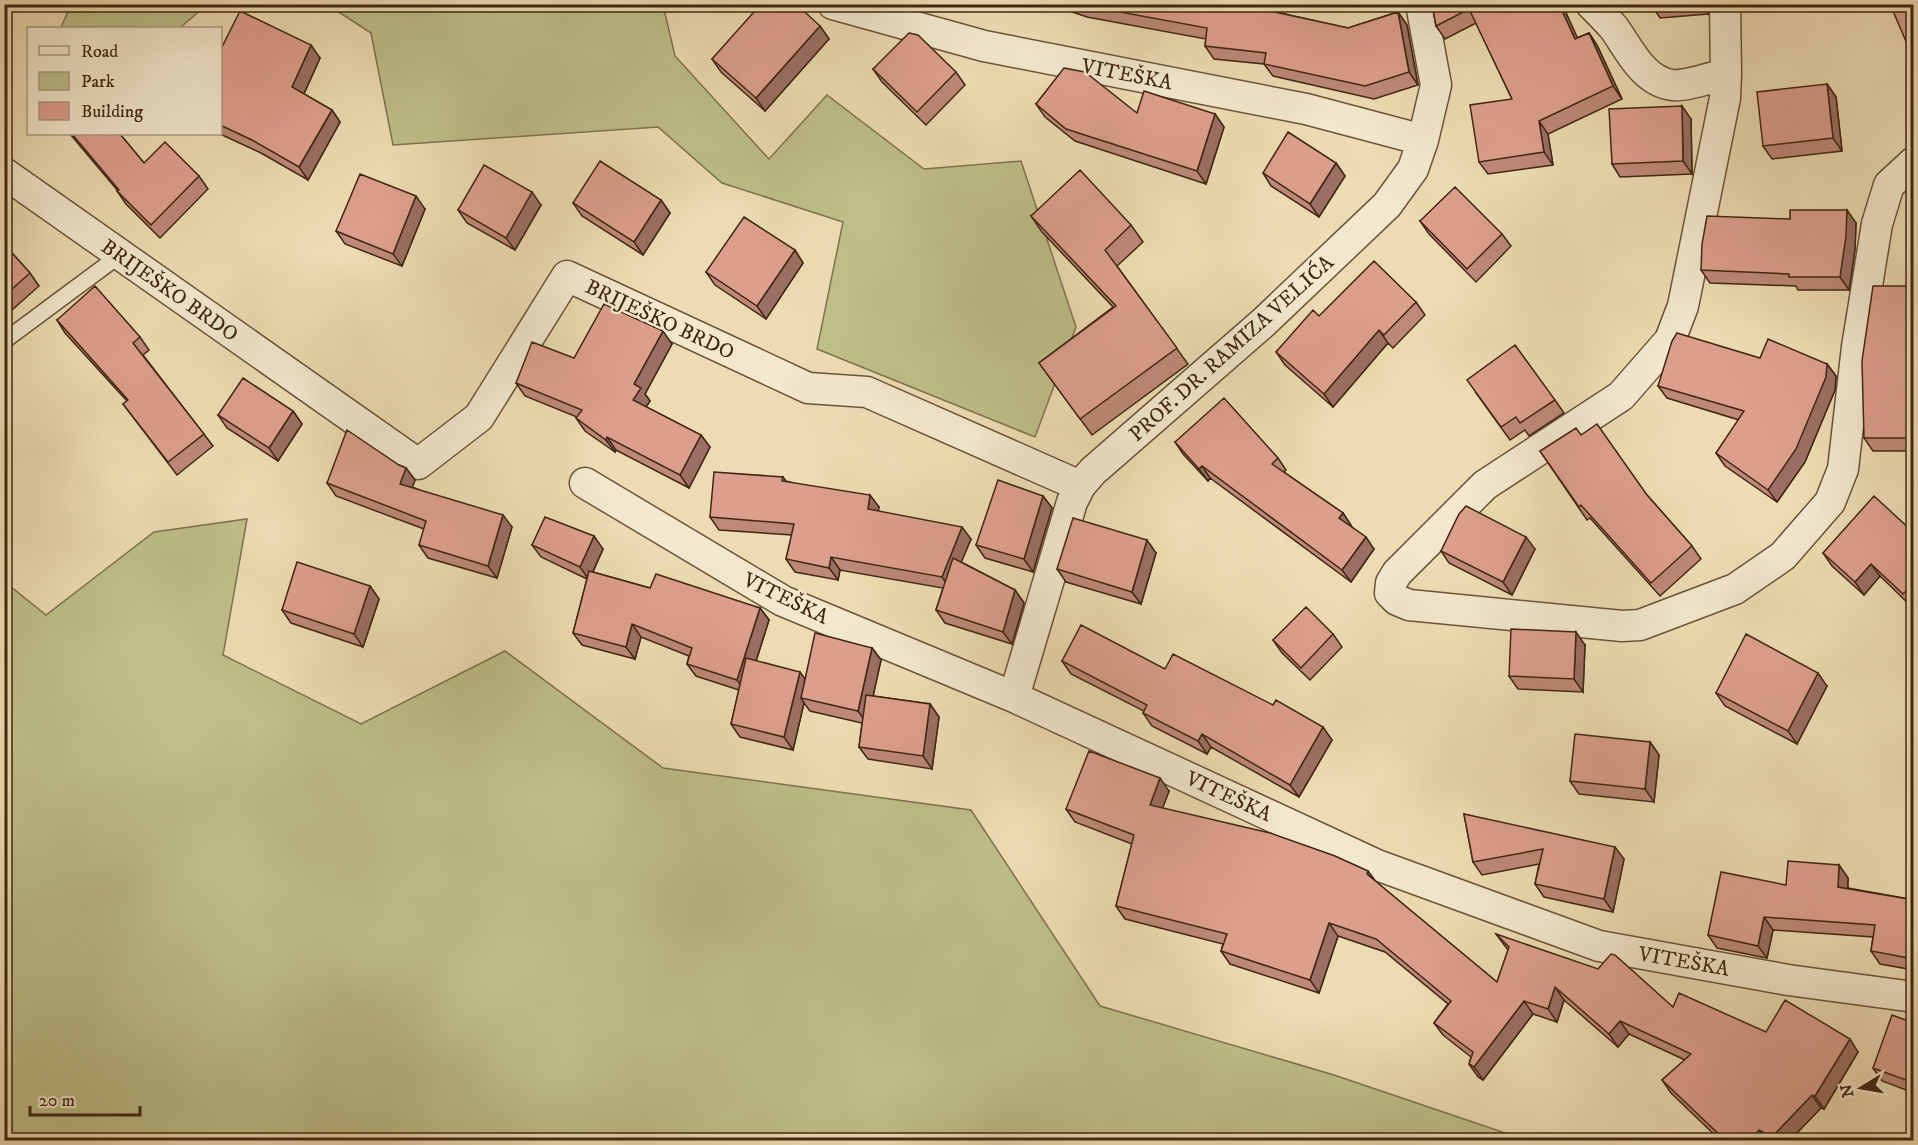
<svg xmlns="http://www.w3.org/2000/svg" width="1918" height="1145" viewBox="0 0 1918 1145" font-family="'IM FELL DW Pica',serif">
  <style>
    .green { fill: #bebf89; stroke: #7f734e; stroke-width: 1.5 }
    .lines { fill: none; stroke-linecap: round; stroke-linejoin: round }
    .service-casing { stroke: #6b543a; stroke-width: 18 }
    .minor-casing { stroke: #6b543a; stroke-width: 33 }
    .service { stroke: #f3e8ce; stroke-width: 15 }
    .minor { stroke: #f3e8ce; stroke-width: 30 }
    .wall { fill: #be8979; stroke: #402712; stroke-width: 1.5 }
    .shaded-wall { fill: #9b6f63; stroke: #402712; stroke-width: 1.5 }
    .building { fill: #dd9f8d; stroke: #402712; stroke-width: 1.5 }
    .labels { text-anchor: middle; stroke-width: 5; stroke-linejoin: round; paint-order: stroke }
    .street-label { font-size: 21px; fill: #402712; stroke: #f3e8ce }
  </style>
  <rect width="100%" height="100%" fill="#eddcb3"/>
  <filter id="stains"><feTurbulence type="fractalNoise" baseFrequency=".00333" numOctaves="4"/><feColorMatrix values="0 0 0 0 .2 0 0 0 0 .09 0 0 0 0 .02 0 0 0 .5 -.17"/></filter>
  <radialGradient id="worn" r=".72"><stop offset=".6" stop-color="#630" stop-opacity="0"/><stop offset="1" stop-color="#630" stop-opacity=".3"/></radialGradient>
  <!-- green -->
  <path class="green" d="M 71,5 L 71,4 L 206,5 L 180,28 L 61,27 Z
    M 328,5 L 663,5 L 675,56 L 769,159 L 827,95 L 924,169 L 1021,161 L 1076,327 L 1035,437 L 817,349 L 843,222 L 722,183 L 658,127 L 393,145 L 371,33 Z
    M 247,519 L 223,655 L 361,724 L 505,651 L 663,768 L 971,810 L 1100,1006 L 1334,1075 L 1526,1140 L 5,1140 L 5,582 L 46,615 L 154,532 Z"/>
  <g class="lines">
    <!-- service casing -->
    <g class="service-casing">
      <path id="service" d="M 4,341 L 120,255"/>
    </g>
    <!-- minor casing -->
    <g class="minor-casing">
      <path id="minor" d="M 833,4 L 984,46 L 1306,109 L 1423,140
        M 1591,4 C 1599,12 1607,20 1614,28 C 1629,49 1643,81 1672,85 C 1685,87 1712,77 1726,74
        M 1725,4 L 1726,74 L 1725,98 L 1683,306 L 1670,340 L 1621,396 L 1485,485 L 1397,573 L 1391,583 L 1390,593 L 1397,600 L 1409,605 L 1622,626 L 1640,625 L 1735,589 L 1783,556 L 1830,502 L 1843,469 L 1857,347 L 1877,224 L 1889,185 L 1914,162
        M 4,173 L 418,464 L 479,417 L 567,276 L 808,388 L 867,392 L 1080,486
        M 585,483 L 783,601 L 1014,697 L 1377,865 L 1599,946 L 1788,980 L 1914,997
        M 1014,697 L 1072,502 L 1080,486 L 1093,471 L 1264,322 L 1387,205 L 1413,169 L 1423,140 L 1436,85 L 1421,4"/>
    </g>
    <!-- service -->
    <use href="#service" class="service"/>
    <!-- minor -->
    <use href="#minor" class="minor"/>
  </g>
  <!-- wall -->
  <path class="wall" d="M 1049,4 L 1267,4 L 1268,6 L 1267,10 L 1348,28 L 1398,12 L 1407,25 L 1418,85 L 1374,99 L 1273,76 L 1264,64 L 1214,59 L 1205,46 L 1206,39 L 1087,17 Z
    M 1432,4 L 1562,4 L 1577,38 L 1589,33 L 1597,45 L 1622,99 L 1548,134 L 1553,165 L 1488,174 L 1479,162 L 1512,99 L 1476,23 L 1445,39 L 1436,26 Z
    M 1651,4 L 1709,4 L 1708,14 L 1660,18 Z
    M 820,26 L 829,39 L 765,111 L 721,72 L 712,59 Z
    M 220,51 L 320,58 L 304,94 L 332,110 L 340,122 L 308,180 L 261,153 L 220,134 Z
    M 873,69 L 956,72 L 965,85 L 926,125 L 882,82 Z
    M 1827,84 L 1836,97 L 1842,151 L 1772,159 L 1763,146 Z
    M 1036,104 L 1137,113 L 1215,114 L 1224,127 L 1206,184 L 1075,141 L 1045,117 Z
    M 1691,119 L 1692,174 L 1620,177 L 1612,164 Z
    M 70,134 L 120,134 L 144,163 L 199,176 L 208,189 L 160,238 L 126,204 L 117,191 L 118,191 Z
    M 1336,163 L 1345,176 L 1319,217 L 1271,186 L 1263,173 Z
    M 661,200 L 670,213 L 643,255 L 582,216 L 573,203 Z
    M 541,205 L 515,250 L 467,223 L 458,210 Z
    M 425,209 L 402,266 L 345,244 L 336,231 Z
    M 4,212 L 12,222 L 4,229 Z
    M 1031,216 L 1131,225 L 1143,242 L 1117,266 L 1188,364 L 1092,435 L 1039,363 L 1113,307 L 1042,232 Z
    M 1420,221 L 1502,234 L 1511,246 L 1476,282 L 1429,234 Z
    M 1856,223 L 1855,249 L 1849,290 L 1798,290 L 1796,286 L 1710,283 L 1701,270 Z
    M 4,244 L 30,273 L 39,286 L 4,317 Z
    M 795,250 L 803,263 L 766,319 L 715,285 L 706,272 Z
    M 1914,286 L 1914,451 L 1873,451 L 1864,438 Z
    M 1416,302 L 1425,315 L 1393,348 L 1388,343 L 1333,407 L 1285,365 L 1276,352 L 1319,316 Z
    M 57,320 L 140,337 L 149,350 L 143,355 L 213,446 L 177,475 L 123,404 L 127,401 L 65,333 Z
    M 672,344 L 645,394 L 650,401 L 646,407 L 701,435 L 710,447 L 689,488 L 616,450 L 615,452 L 585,431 L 576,418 L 577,417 L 525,396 L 516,383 L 574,358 Z
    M 1760,358 L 1827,364 L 1836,376 L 1835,390 L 1805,462 L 1777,502 L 1725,466 L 1716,453 L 1739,420 L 1667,398 L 1658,386 Z
    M 1476,393 L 1555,400 L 1564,413 L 1529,436 L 1525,430 L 1510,440 Z
    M 293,411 L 302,424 L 278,461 L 227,428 L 218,415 Z
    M 1581,435 L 1647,495 L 1692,546 L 1701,559 L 1660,596 L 1590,518 L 1587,520 L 1540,451 Z
    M 1175,442 L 1278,458 L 1286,470 L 1284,472 L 1343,513 L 1351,526 L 1374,549 L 1351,582 L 1210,478 L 1208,481 L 1183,454 Z
    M 399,465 L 406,468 L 415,480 L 412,487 L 512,527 L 497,578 L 428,558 L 419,545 L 424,529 L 336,496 L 327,483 Z
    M 783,477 L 786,481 L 879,507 L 878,511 L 971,539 L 961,562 L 1015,590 L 1024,603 L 1012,644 L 945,623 L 936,610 L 943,588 L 840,570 L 838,580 L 795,572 L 786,559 L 792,535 L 719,530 L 710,517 Z
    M 1043,496 L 1052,508 L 1033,572 L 985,558 L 976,545 Z
    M 1914,530 L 1914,605 L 1912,607 L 1880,576 L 1864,595 L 1832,566 L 1823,553 L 1912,531 Z
    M 532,545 L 603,549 L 593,572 L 650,588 L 760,608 L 769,620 L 756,661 L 805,679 L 872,648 L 881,660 L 873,696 L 930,704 L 939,717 L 932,769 L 868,759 L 859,747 L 862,723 L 810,711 L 804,703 L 793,750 L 740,737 L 731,724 L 739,690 L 696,676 L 687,664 L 689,656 L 641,637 L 635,659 L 582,645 L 573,633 L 587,579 L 541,557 Z
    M 1535,549 L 1512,595 L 1449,563 L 1441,551 Z
    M 1156,553 L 1141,604 L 1066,582 L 1057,569 Z
    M 370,586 L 379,599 L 363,647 L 291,623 L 282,610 Z
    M 1333,634 L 1342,647 L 1310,680 L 1282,653 L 1273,640 Z
    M 1585,645 L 1583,692 L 1518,689 L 1509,676 Z
    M 1062,661 L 1165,669 L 1332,740 L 1299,797 L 1211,747 L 1207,754 L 1152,726 L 1143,713 L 1144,711 L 1071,674 Z
    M 1827,686 L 1797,744 L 1725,706 L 1716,693 Z
    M 1650,742 L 1659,755 L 1654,802 L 1579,794 L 1570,781 Z
    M 1169,791 L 1162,808 L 1375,881 L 1497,982 L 1508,950 L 1496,934 L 1673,1007 L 1766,1032 L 1858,1052 L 1824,1109 L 1821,1108 L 1790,1140 L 1720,1140 L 1671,1093 L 1662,1080 L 1685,1060 L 1629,1034 L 1618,1047 L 1564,1000 L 1557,1022 L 1533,1014 L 1483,1080 L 1478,1077 L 1469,1064 L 1471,1057 L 1443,1035 L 1434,1023 L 1448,1004 L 1385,952 L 1338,936 L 1319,993 L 1230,964 L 1221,951 L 1223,944 L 1125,919 L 1116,906 L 1132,844 L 1075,822 L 1066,809 Z
    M 1464,814 L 1624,859 L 1613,912 L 1544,897 L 1535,884 L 1539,864 L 1482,875 L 1473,862 Z
    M 1839,865 L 1848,878 L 1848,888 L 1914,900 L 1914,970 L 1880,964 L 1871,951 L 1873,937 L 1773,930 L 1767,958 L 1717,948 L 1708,935 L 1786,885 Z
    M 1914,1023 L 1914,1093 L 1882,1081 L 1873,1068 Z"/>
  <!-- shaded-wall -->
  <path class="shaded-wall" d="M 1257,4 L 1267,4 L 1268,6 L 1266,20 L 1257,8 Z
    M 1559,4 L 1562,4 L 1584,52 L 1575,39 Z
    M 1701,4 L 1709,4 L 1708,14 Z
    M 1398,12 L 1407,25 L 1418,85 L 1409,72 Z
    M 820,26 L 829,39 L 765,111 L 756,98 Z
    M 1589,33 L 1597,45 L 1622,99 L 1613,86 Z
    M 311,45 L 320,58 L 301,100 L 292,87 Z
    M 1827,84 L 1836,97 L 1842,151 L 1833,138 Z
    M 1682,106 L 1691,119 L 1692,174 L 1683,161 Z
    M 332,110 L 340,122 L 308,180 L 299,167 Z
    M 1215,114 L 1224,127 L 1206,184 L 1197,171 Z
    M 1539,121 L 1548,134 L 1553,165 L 1544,152 Z
    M 1336,163 L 1345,176 L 1319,217 L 1310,204 Z
    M 532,192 L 541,205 L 515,250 L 506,238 Z
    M 416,196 L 425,209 L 402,266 L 393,254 Z
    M 661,200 L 670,213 L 643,255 L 634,242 Z
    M 1847,210 L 1856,223 L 1855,249 L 1849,290 L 1840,277 Z
    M 795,250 L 803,263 L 766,319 L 757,306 Z
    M 1379,330 L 1388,343 L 1333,407 L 1324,394 Z
    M 663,331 L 672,344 L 645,394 L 650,401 L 642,413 L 633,400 L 634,384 Z
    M 1827,364 L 1836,376 L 1835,390 L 1805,462 L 1777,502 L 1768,490 Z
    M 293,411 L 302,424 L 278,461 L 269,448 Z
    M 701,435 L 710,447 L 689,488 L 680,475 Z
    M 607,437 L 616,450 L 615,452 L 606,440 Z
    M 1202,466 L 1210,478 L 1208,481 L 1199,469 Z
    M 406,468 L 415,480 L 409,497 L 400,484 Z
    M 870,495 L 879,507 L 876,522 L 868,509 Z
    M 1043,496 L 1052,508 L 1033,572 L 1024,559 Z
    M 1343,513 L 1351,525 L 1348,530 L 1339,518 Z
    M 503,515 L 512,527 L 497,578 L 488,566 Z
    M 962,527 L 971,539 L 950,589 L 942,577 Z
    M 594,536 L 603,549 L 589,580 L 580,567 Z
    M 1366,537 L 1374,549 L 1351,582 L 1342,570 Z
    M 1526,537 L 1535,549 L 1512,595 L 1503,582 Z
    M 1147,540 L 1156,553 L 1141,604 L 1132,592 Z
    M 831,557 L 840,570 L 838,580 L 829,568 Z
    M 1871,564 L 1880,576 L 1864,595 L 1855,582 Z
    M 370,586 L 379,599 L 363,647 L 354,634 Z
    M 1015,590 L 1024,603 L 1012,644 L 1003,632 Z
    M 760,608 L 769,620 L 746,693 L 737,680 Z
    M 632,624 L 641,637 L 635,659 L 626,647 Z
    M 1576,632 L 1585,645 L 1583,692 L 1574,679 Z
    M 872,648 L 881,660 L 867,724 L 858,711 Z
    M 800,672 L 809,684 L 801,698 L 804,703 L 793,750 L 784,737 Z
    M 1818,673 L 1827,686 L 1797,744 L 1788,731 Z
    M 930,704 L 939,717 L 932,769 L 923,756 Z
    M 1323,727 L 1332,740 L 1299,797 L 1290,785 Z
    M 1202,734 L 1211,747 L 1207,754 L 1198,741 Z
    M 1650,742 L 1659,755 L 1654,802 L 1645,789 Z
    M 1160,778 L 1169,791 L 1159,818 L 1150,805 Z
    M 1615,847 L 1624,859 L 1613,912 L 1604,899 Z
    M 1839,865 L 1848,878 L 1847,899 L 1838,887 Z
    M 1368,871 L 1377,883 L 1367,874 Z
    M 1764,917 L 1773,930 L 1767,958 L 1758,946 Z
    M 1329,923 L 1338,936 L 1319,993 L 1310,980 Z
    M 1555,987 L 1564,1000 L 1557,1022 L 1548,1009 Z
    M 1524,1001 L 1533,1014 L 1483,1080 L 1474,1067 Z
    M 1620,1021 L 1629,1034 L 1618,1047 L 1609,1034 Z
    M 1850,1039 L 1858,1052 L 1824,1109 L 1815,1096 Z
    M 1812,1095 L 1821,1108 L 1790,1140 L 1775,1140 L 1772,1137 Z
    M 1759,1130 L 1766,1140 L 1751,1140 Z"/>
  <!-- building -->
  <path class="building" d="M 761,4 L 796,4 L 820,26 L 756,98 L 712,59 Z
    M 1077,4 L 1257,4 L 1257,8 L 1348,28 L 1398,12 L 1409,72 L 1365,86 L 1264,64 L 1266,53 L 1205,46 L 1207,28 Z
    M 1432,4 L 1559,4 L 1575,39 L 1589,33 L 1613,86 L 1539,121 L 1544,152 L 1479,162 L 1470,105 L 1512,99 L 1469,9 L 1436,26 Z
    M 1890,4 L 1914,4 L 1914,60 Z
    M 240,11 L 311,45 L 292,87 L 332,110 L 299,167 L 252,140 L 220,125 L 220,51 Z
    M 909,33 L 918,35 L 956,72 L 917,112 L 873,69 Z
    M 1064,68 L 1085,72 L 1137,113 L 1144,91 L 1215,114 L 1197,171 L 1066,129 L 1036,104 Z
    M 1827,84 L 1833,138 L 1763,146 L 1757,92 Z
    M 1682,106 L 1683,161 L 1612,164 L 1609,109 Z
    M 1288,132 L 1336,163 L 1310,204 L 1263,173 Z
    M 72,134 L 120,134 L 144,163 L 165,142 L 199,176 L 151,225 L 117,191 L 119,190 Z
    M 600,161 L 661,200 L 634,242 L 573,203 Z
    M 484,165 L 532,192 L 506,238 L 458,210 Z
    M 1080,170 L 1131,225 L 1105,250 L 1177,348 L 1080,419 L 1039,363 L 1116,306 L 1031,216 Z
    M 360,174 L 416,196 L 393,254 L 336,231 Z
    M 1455,187 L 1502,234 L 1467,269 L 1420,221 Z
    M 1790,210 L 1847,210 L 1846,236 L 1840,277 L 1789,277 L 1789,274 L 1701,270 L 1702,244 L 1707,216 L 1790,219 Z
    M 744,217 L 795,250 L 757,306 L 706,272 Z
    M 4,244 L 30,273 L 4,296 Z
    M 1374,261 L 1416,302 L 1384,335 L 1379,330 L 1324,394 L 1276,352 L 1313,310 L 1319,316 Z
    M 95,286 L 140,337 L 133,343 L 204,434 L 168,462 L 123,404 L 128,400 L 57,320 Z
    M 1873,286 L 1914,286 L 1914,438 L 1864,438 L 1862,361 Z
    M 604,304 L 663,331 L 634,384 L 641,388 L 633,400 L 701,435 L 680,475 L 607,437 L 606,440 L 576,418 L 582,410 L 516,383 L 532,342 L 574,358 Z
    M 1677,333 L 1760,358 L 1768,339 L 1827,364 L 1826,377 L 1796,449 L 1768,490 L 1716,453 L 1744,411 L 1658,386 L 1672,341 Z
    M 1515,345 L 1555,400 L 1520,423 L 1516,417 L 1501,427 L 1467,380 Z
    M 243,378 L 293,411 L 269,448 L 218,415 Z
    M 1224,398 L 1278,458 L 1272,464 L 1343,513 L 1339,518 L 1366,537 L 1342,570 L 1202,466 L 1199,469 L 1175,442 Z
    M 1597,424 L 1647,495 L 1692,546 L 1651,583 L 1581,505 L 1579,507 L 1540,451 L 1576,428 L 1581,435 Z
    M 347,430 L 399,465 L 406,468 L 400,484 L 503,515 L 488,566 L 419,545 L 426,521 L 327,483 Z
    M 714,472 L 783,477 L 782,481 L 870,495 L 868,509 L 962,527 L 942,577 L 831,557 L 829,568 L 786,559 L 794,524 L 710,517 Z
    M 998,480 L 1043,496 L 1024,559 L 976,545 Z
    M 1874,496 L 1912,531 L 1914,530 L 1914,583 L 1903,594 L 1871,564 L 1855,582 L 1823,553 Z
    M 1466,506 L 1526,537 L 1503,582 L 1441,551 L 1459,514 Z
    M 545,517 L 594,536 L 580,567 L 532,545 Z
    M 1073,518 L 1147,540 L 1132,592 L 1057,569 Z
    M 953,558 L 1015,590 L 1003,632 L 936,610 Z
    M 297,562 L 370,586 L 354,634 L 282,610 Z
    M 589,571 L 650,588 L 656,574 L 760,608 L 737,680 L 687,664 L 692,648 L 632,624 L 626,647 L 573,633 Z
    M 1306,607 L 1333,634 L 1301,668 L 1273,640 Z
    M 1081,625 L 1165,669 L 1173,654 L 1273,705 L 1276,700 L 1323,727 L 1290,785 L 1202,734 L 1198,741 L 1143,713 L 1147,705 L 1062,661 Z
    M 1511,629 L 1576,632 L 1574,679 L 1509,676 Z
    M 815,633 L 872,648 L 858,711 L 801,698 Z
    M 1746,634 L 1818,673 L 1788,731 L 1716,693 Z
    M 746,658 L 800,672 L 784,737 L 731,724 Z
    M 866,695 L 930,704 L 923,756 L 859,747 Z
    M 1575,734 L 1650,742 L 1645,789 L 1570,781 Z
    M 1089,751 L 1160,778 L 1150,805 L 1270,833 L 1335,856 L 1368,871 L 1367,874 L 1497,982 L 1509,947 L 1496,934 L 1598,969 L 1611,954 L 1615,955 L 1673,1007 L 1679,993 L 1766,1032 L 1785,1000 L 1850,1039 L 1815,1096 L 1812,1095 L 1772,1137 L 1759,1130 L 1751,1140 L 1725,1140 L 1662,1080 L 1691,1054 L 1620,1021 L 1609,1034 L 1555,987 L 1548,1009 L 1524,1001 L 1474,1067 L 1469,1064 L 1473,1052 L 1434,1023 L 1451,1001 L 1376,939 L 1329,923 L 1310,980 L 1221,951 L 1227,934 L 1116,906 L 1134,835 L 1066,809 Z
    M 1464,814 L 1615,847 L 1604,899 L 1535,884 L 1543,849 L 1473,862 Z
    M 1788,861 L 1839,865 L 1838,887 L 1914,900 L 1914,959 L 1871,951 L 1875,925 L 1764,917 L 1758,946 L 1708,935 L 1721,872 L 1786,885 Z
    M 1892,1015 L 1914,1023 L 1914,1083 L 1873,1068 Z"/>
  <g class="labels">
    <!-- street labels -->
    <g class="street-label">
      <text transform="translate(1127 74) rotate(11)" y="7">VITEŠKA</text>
      <text transform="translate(170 290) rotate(35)" y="7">BRIJEŠKO BRDO</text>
      <text transform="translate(660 319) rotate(25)" y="7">BRIJEŠKO BRDO</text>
      <text transform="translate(1231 348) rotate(-42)" y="7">PROF. DR. RAMIZA VELIĆA</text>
      <text transform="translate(786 598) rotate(26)" y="7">VITEŠKA</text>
      <text transform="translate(1229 796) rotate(25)" y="7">VITEŠKA</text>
      <text transform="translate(1684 961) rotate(10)" y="7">VITEŠKA</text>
    </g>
  </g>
  <!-- margin -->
  <rect width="1918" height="1145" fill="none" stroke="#eddcb3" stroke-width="24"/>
  <rect x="6" y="6" width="1906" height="1133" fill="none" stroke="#402712" stroke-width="3"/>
  <rect x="12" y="12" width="1894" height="1121" fill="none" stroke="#402712" stroke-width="1.5"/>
  <!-- legend -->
  <rect x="27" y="27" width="195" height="108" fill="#f3e8ce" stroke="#ab9b83" stroke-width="1.5"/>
  <rect x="39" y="46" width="30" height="9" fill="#f3e8ce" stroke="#ab9b83" stroke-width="1.5"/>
  <text x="81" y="57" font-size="18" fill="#402712">Road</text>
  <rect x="39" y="72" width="30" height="18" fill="#bebf89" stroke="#ab9b83" stroke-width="1.5"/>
  <text x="81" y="87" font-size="18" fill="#402712">Park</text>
  <rect x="39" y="102" width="30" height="18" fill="#dd9f8d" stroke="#ab9b83" stroke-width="1.5"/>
  <text x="81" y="117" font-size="18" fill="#402712">Building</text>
  <!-- north arrow -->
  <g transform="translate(1861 1088) rotate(259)" stroke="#f3e8ce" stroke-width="4.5" paint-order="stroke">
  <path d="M0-4.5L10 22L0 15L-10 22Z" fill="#402712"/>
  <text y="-9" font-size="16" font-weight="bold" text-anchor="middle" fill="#402712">N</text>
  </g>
  <!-- scale -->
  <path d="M30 1106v9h110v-9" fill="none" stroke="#402712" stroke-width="3"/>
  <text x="39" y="1106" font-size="18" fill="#402712" stroke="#f3e8ce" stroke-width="4.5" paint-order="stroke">20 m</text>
  <rect width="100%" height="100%" filter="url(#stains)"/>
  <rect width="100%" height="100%" fill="url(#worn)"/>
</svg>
